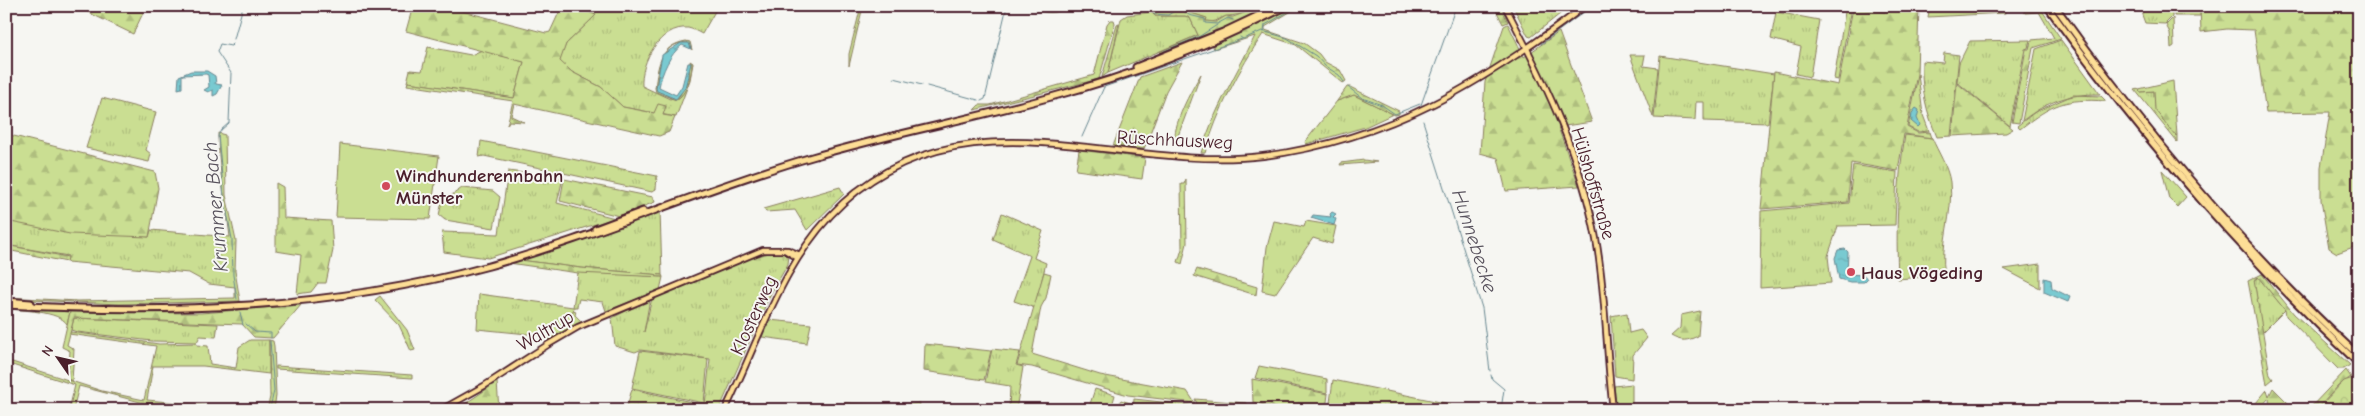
<svg xmlns="http://www.w3.org/2000/svg" width="2365" height="416" viewBox="0 0 2365 416" font-family="'Comic Neue',sans-serif">
  <style>
    .grass { fill: url(#grass-tufts); stroke: #8a7e5e }
    .forest { fill: url(#forest-firs); stroke: #8a7e5e }
    .park { fill: url(#park-crowns); stroke: #8a7e5e }
    .pitch { fill: #cade92; stroke: #8a7e5e }
    .water { fill: url(#water-ripples); stroke: #66868f }
    .lines { fill: none; stroke-linecap: round; stroke-linejoin: round }
    .stream { stroke: #66868f; stroke-width: 1 }
    .major-casing { stroke: #4a1f2b; stroke-width: 8 }
    .highway-casing { stroke: #4a1f2b; stroke-width: 9 }
    .major { stroke: #fdde96; stroke-width: 4.5 }
    .highway { stroke: #fdde96; stroke-width: 5 }
    .poi-dot { fill: #d1495b; stroke: #f6f6f2; stroke-width: 2 }
    .labels { text-anchor: middle; stroke-width: 4; stroke-linejoin: round; paint-order: stroke }
    .street-label { font-size: 19px; fill: #4a1f2b; stroke: #f6f6f2 }
    .poi-label { font-size: 19px; font-weight: bold; fill: #4a1f2b; stroke: #f6f6f2; text-anchor: start }
    .water-label { font-size: 20px; font-style: italic; fill: #58525d; stroke: #f6f6f2 }
  </style>
  <defs>
    <pattern id="grass-tufts" width="24" height="20" patternUnits="userSpaceOnUse" patternTransform="scale(1.25)"><rect width="24" height="20" fill="#cade92"/><path d="M3 7l-1-3M5 7V3M7 7l1-3M15 17l-1-3M17 17v-4M19 17l1-3" fill="none" stroke="#afbe7e"/></pattern>
    <pattern id="forest-firs" width="22" height="20" patternUnits="userSpaceOnUse" patternTransform="scale(1.25)"><rect width="22" height="20" fill="#cade92"/><path d="M5 1l3.5 6h-7zM16 11l3.5 6h-7z" fill="#afbe7e"/></pattern>
    <pattern id="park-crowns" width="20" height="18" patternUnits="userSpaceOnUse" patternTransform="scale(1.25)"><rect width="20" height="18" fill="#cade92"/><path d="M2 6a3 3 0 1 1 6 0M12 15a3 3 0 1 1 6 0" fill="none" stroke="#afbe7e"/></pattern>
    <pattern id="water-ripples" width="26" height="14" patternUnits="userSpaceOnUse" patternTransform="scale(1.25)"><rect width="26" height="14" fill="#79cad1"/><path d="M2 4q2-2 4 0t4 0M15 11q2-2 4 0t4 0" fill="none" stroke="#6aadb4"/></pattern>
  </defs>
  <rect width="100%" height="100%" fill="#f6f6f2"/>
  <filter id="ink" filterUnits="userSpaceOnUse"><feTurbulence type="fractalNoise" baseFrequency=".02" numOctaves="2"/><feDisplacementMap in="SourceGraphic" scale="10" xChannelSelector="R" yChannelSelector="G"/><feConvolveMatrix kernelMatrix="1 2 1 2 8 2 1 2 1" color-interpolation-filters="sRGB"/></filter>
  <g filter="url(#ink)">
    <!-- grass -->
    <path class="grass" d="M 573,6 L 718,6 L 702,34 C 698,32 693,29 688,28 C 661,25 640,62 642,86 L 670,99 L 683,93 L 692,67 L 690,61 L 693,63 L 690,80 L 676,117 L 623,107 L 601,87 L 572,72 L 559,61 L 566,44 L 596,15 Z
      M 1185,6 L 1263,6 C 1251,11 1241,15 1228,16 C 1219,17 1217,24 1206,21 L 1206,18 L 1188,12 Z
      M 1513,6 L 1570,6 L 1531,37 L 1528,36 Z
      M 1846,6 L 1851,8 L 1838,80 L 1834,79 Z
      M 1930,6 L 2005,6 L 2005,13 L 1928,17 Z
      M 2142,6 L 2172,6 L 2172,17 L 2165,24 L 2145,23 L 2142,15 Z
      M 2175,6 L 2200,6 L 2200,16 L 2174,16 Z
      M 1151,12 L 1155,16 L 1185,16 L 1190,18 L 1198,35 L 1108,73 L 1121,19 L 1127,15 Z
      M 1776,12 L 1819,20 L 1810,77 L 1796,74 L 1801,47 L 1771,39 Z
      M 2173,18 L 2174,46 L 2171,48 L 2170,33 L 2166,25 Z
      M 2030,40 L 2028,48 L 2025,49 L 2010,126 L 1957,82 L 1959,63 L 1970,41 Z
      M 2061,40 L 2100,94 C 2067,94 2048,101 2022,121 L 2036,49 Z
      M 428,47 L 471,55 L 482,50 L 524,62 L 514,98 L 407,82 L 410,70 L 422,71 Z
      M 1944,53 L 1959,55 L 1951,136 L 1937,137 C 1926,111 1921,89 1922,61 L 1943,63 Z
      M 1630,55 L 1645,55 L 1643,66 L 1658,68 L 1653,117 Z
      M 1660,56 L 1774,74 L 1768,123 L 1704,121 L 1704,102 L 1696,102 L 1695,120 L 1654,118 Z
      M 1918,74 L 1923,115 L 1929,131 L 1918,132 L 1908,127 Z
      M 2139,89 L 2140,92 L 2154,91 L 2155,107 L 2177,135 L 2177,142 L 2135,90 Z
      M 1354,95 L 1393,114 L 1365,127 L 1306,144 L 1305,142 L 1337,101 Z
      M 2073,95 L 2101,96 L 2106,101 C 2065,98 2052,104 2020,129 L 2017,126 L 2035,112 Z
      M 102,98 L 156,112 L 146,150 L 151,154 L 149,162 L 86,148 Z
      M 218,133 L 225,135 L 226,195 L 236,241 L 235,271 L 240,301 L 120,304 L 6,299 L 6,297 L 77,301 L 235,298 L 235,287 L 209,284 L 189,273 L 67,262 L 68,256 L 6,245 L 7,221 L 149,237 L 151,230 L 230,237 C 226,202 218,168 218,133 Z
      M 1905,135 L 1932,138 C 1938,152 1948,167 1950,182 C 1954,213 1939,245 1945,275 L 1898,279 C 1896,230 1897,183 1905,135 Z
      M 481,141 L 657,176 L 656,189 L 652,192 L 484,156 L 479,157 Z
      M 1364,160 L 1377,162 L 1340,165 L 1341,163 Z
      M 1853,165 L 1897,172 L 1895,225 L 1838,226 L 1828,256 L 1831,283 L 1760,288 L 1761,211 L 1849,203 Z
      M 508,171 L 563,178 L 557,203 L 615,218 L 488,258 L 444,252 L 442,232 L 499,234 Z
      M 840,187 L 844,194 L 807,230 L 795,210 L 766,212 L 763,209 Z
      M 462,188 L 493,191 L 500,197 L 494,228 L 445,220 L 439,215 L 442,202 Z
      M 660,211 L 662,275 L 581,268 L 520,260 Z
      M 1002,213 L 1043,231 L 1034,258 L 1046,263 L 1035,308 L 1014,301 L 1030,256 L 993,239 Z
      M 1274,221 L 1304,227 L 1306,221 L 1336,226 L 1332,244 L 1313,238 L 1275,294 L 1262,291 L 1267,247 Z
      M 773,252 L 789,255 L 788,264 L 771,293 L 719,410 L 626,410 L 632,389 L 705,405 L 710,359 L 640,350 L 635,352 L 615,346 L 612,318 L 650,299 L 644,332 L 652,298 L 750,258 Z
      M 2040,264 L 2040,288 L 2004,269 Z
      M 581,272 L 663,277 L 660,290 L 606,311 L 603,302 L 579,299 L 577,307 L 574,307 L 570,329 L 548,340 L 548,336 L 477,329 L 479,294 L 573,307 L 578,273 Z
      M 2259,277 L 2285,310 L 2262,333 L 2254,280 Z
      M 380,296 L 407,330 L 415,350 L 411,351 L 399,325 L 375,300 Z
      M 6,307 L 70,312 L 67,324 C 59,311 21,310 6,309 Z
      M 1627,313 L 1629,333 L 1641,330 L 1647,338 L 1633,355 L 1632,379 L 1615,376 L 1611,316 Z
      M 74,318 L 218,324 L 216,337 L 200,336 L 197,342 L 152,341 L 77,332 L 71,330 Z
      M 769,320 L 811,324 L 807,343 L 762,337 Z
      M 71,332 L 159,344 L 196,343 L 197,345 L 208,346 L 210,364 L 236,368 L 239,347 L 250,340 L 269,340 L 269,374 L 203,366 L 153,366 L 147,400 L 214,406 L 213,410 L 144,403 L 79,386 L 73,410 L 69,410 L 75,385 L 6,363 L 6,360 L 102,391 L 144,400 L 156,346 L 69,334 Z
      M 992,349 L 1020,352 L 1016,365 L 1023,367 L 1016,410 L 1009,410 L 1010,386 L 985,382 Z
      M 640,351 L 708,359 L 704,403 L 632,388 Z
      M 276,366 L 412,375 L 412,378 L 276,369 Z
      M 1259,366 L 1327,379 L 1327,393 L 1255,378 Z
      M 1333,380 L 1450,404 L 1452,410 L 1329,410 Z
      M 1632,384 L 1632,410 L 1617,410 L 1614,386 Z
      M 1095,389 L 1115,395 L 1111,409 L 1088,410 Z
      M 1134,399 L 1198,406 L 1195,399 L 1246,403 L 1246,410 L 1133,410 Z
      M 845,403 L 896,406 L 920,403 L 919,410 L 847,410 Z"/>
    <!-- forest -->
    <path class="forest" d="M 75,6 L 133,6 L 144,11 L 133,34 Z
      M 413,6 L 443,6 L 546,33 L 550,32 L 562,6 L 573,6 L 596,15 L 566,44 L 560,61 L 572,72 L 601,87 L 623,107 L 654,113 L 658,104 L 666,106 L 663,115 L 675,117 L 669,132 L 659,136 L 514,104 L 511,116 L 524,122 L 509,121 L 507,125 L 513,101 L 407,85 L 408,82 L 514,98 L 524,62 L 406,31 Z
      M 861,6 L 863,6 L 849,66 L 849,54 Z
      M 1028,6 L 1053,9 L 1069,6 C 1056,16 1041,13 1028,6 Z
      M 1185,6 L 1188,12 L 1207,18 L 1206,21 L 1216,22 L 1226,16 L 1233,17 L 1263,6 L 1272,6 L 1200,39 L 1161,54 L 1159,52 L 1198,35 L 1190,18 L 1185,16 L 1155,16 L 1151,10 Z
      M 1294,6 L 1300,6 L 1265,27 L 1265,30 L 1304,43 L 1319,54 L 1325,62 L 1340,70 L 1346,81 L 1343,83 L 1296,45 L 1263,34 C 1239,69 1217,112 1205,153 L 1201,153 C 1213,111 1236,75 1255,36 L 1214,49 L 1212,44 Z
      M 1494,6 L 1501,6 L 1508,22 L 1503,24 Z
      M 1886,6 L 1919,6 L 1917,74 L 1907,127 L 1918,133 L 1930,132 L 1932,138 L 1904,134 L 1898,171 L 1851,163 L 1848,202 L 1761,209 L 1774,72 L 1838,85 L 1853,8 L 1885,12 Z
      M 2022,6 L 2039,6 L 2061,39 L 2033,48 L 2019,123 L 2012,122 L 2026,49 L 2029,49 L 2031,40 L 2054,38 L 2039,12 L 2025,13 Z
      M 2200,6 L 2359,6 L 2359,245 L 2337,253 L 2329,248 L 2321,200 L 2321,167 L 2330,112 L 2266,113 L 2254,30 L 2227,29 L 2201,32 Z
      M 1110,20 L 1114,20 L 1115,23 L 1099,79 L 974,110 L 979,105 L 990,105 L 1094,75 L 1107,24 Z
      M 1119,24 L 1108,73 L 1102,77 L 1117,25 Z
      M 1508,24 L 1524,57 L 1559,32 L 1592,122 L 1558,127 L 1579,186 L 1506,191 L 1498,158 L 1480,153 L 1485,82 L 1504,26 Z
      M 686,41 L 690,42 L 692,50 L 687,42 C 660,44 659,67 656,88 L 671,98 L 678,98 L 689,78 L 690,62 L 692,63 C 692,75 687,94 676,100 L 656,92 L 655,88 C 658,66 659,46 686,41 Z
      M 1182,62 L 1166,91 L 1144,149 L 1113,146 L 1140,77 Z
      M 1201,74 L 1175,144 C 1172,124 1191,91 1201,74 Z
      M 2173,81 L 2177,135 L 2176,136 L 2155,110 L 2154,91 L 2140,92 L 2139,89 Z
      M 1957,83 L 2013,129 L 2006,133 L 1952,136 Z
      M 1347,87 L 1350,87 L 1399,111 L 1399,114 L 1395,115 L 1354,95 L 1337,101 Z
      M 6,134 L 155,172 L 158,188 L 149,237 L 70,234 L 6,221 Z
      M 1079,150 L 1145,158 L 1142,179 L 1076,170 Z
      M 2162,170 L 2186,197 L 2177,207 L 2169,199 Z
      M 564,179 L 653,197 L 655,202 L 619,216 L 560,201 Z
      M 1186,179 L 1187,243 L 1182,264 L 1178,262 L 1182,249 L 1181,184 L 1184,184 Z
      M 276,183 L 283,187 L 284,218 L 331,221 L 333,250 L 326,283 L 318,283 L 311,292 L 297,294 L 301,255 L 276,251 Z
      M 6,245 L 68,257 L 67,262 L 7,250 L 6,259 Z
      M 520,260 L 581,268 L 662,275 L 663,277 L 578,273 L 509,263 Z
      M 1197,269 L 1257,287 L 1256,295 L 1194,276 Z
      M 1044,272 L 1051,274 L 1046,298 L 1041,307 L 1032,354 L 1100,375 L 1187,391 L 1195,403 L 1128,395 L 1032,367 L 1017,365 Z
      M 2262,274 L 2294,314 L 2350,365 L 2344,369 L 2338,369 L 2286,316 L 2285,310 L 2258,277 L 2254,280 L 2270,375 L 2273,379 L 2267,384 L 2248,281 Z
      M 301,305 L 273,338 L 254,337 L 242,324 L 74,318 L 67,345 L 74,349 L 72,381 L 68,379 L 70,351 L 62,347 L 70,312 L 201,313 Z
      M 573,310 L 576,311 L 575,315 L 582,322 L 570,329 Z
      M 1700,311 L 1698,336 C 1687,341 1682,342 1671,336 L 1680,328 L 1681,315 Z
      M 269,340 L 273,341 L 274,346 L 276,395 L 274,410 L 267,410 L 270,397 Z
      M 925,344 L 991,351 L 984,380 L 924,371 Z
      M 2346,370 L 2351,377 L 2338,386 L 2317,410 L 2308,410 Z
      M 1252,379 L 1328,394 L 1326,410 L 1284,410 L 1253,402 Z
      M 497,382 L 499,410 L 456,410 Z
      M 2273,388 L 2295,410 L 2270,410 L 2269,398 L 2258,410 L 2250,410 L 2267,390 L 2269,396 Z
      M 1121,400 L 1130,403 L 1130,410 L 1117,410 Z"/>
    <!-- park -->
    <path class="park" d="M 2356,377 L 2359,379 L 2359,410 L 2316,410 L 2344,381 Z"/>
    <!-- pitch -->
    <path class="pitch" d="M 340,144 L 439,156 L 430,219 L 336,217 Z"/>
    <!-- water -->
    <path class="water" d="M 681,43 L 689,43 L 691,49 L 682,45 C 670,54 662,72 659,87 L 676,95 L 682,86 L 688,63 L 691,63 L 685,88 L 676,99 L 657,91 L 656,88 L 662,55 Z
      M 191,71 L 207,71 L 215,76 L 216,84 L 222,85 L 217,94 L 213,96 L 213,90 L 208,92 L 204,90 L 209,87 L 208,75 L 206,74 L 182,75 L 182,88 L 178,89 L 179,76 Z
      M 1916,108 L 1919,110 L 1917,118 L 1920,125 L 1918,127 L 1911,121 L 1912,113 Z
      M 1332,212 L 1336,214 L 1333,217 L 1336,219 L 1334,225 L 1311,218 L 1313,215 L 1331,217 L 1330,214 Z
      M 1845,249 L 1848,252 L 1847,274 L 1864,275 L 1867,279 L 1864,282 L 1850,282 L 1839,279 L 1835,258 L 1838,250 Z
      M 2044,278 L 2051,280 L 2052,288 L 2070,297 L 2068,302 L 2044,292 Z"/>
    <g class="lines">
      <!-- stream -->
      <path class="stream" d="M 1030,6 C 1043,11 1054,14 1066,6
        M 1152,6 L 1152,7
        M 1152,11 L 1154,14 L 1168,15 L 1179,8 L 1189,15 L 1205,19 L 1205,23 L 1217,24 L 1228,18 L 1233,20
        M 1264,32 L 1265,25 L 1295,8
        M 1240,37 L 1243,39 L 1262,31 L 1287,38 L 1316,56 L 1325,66 L 1339,75 L 1344,82
        M 234,39 L 243,6
        M 233,44 L 231,46 L 220,44 L 217,52 L 231,73 L 229,123 L 221,130 L 218,136 L 224,197 L 232,239 L 233,275 L 237,299
        M 1541,44 L 1592,6
        M 1164,51 L 1200,36 L 1217,25
        M 894,78 L 922,85
        M 927,86 L 978,100
        M 1348,87 L 1362,98 L 1382,105 L 1395,114 L 1420,104
        M 981,101 L 985,99 L 1007,6
        M 1421,105 L 1456,6
        M 1423,121 L 1482,308 L 1490,371
        M 1082,137 L 1104,87 L 1242,39
        M 240,312 L 243,325
        M 246,324 L 255,332 L 271,333 L 271,338
        M 1491,375 L 1492,379 L 1504,389 L 1501,410
        M 270,408 L 274,391 L 270,341"/>
      <!-- major casing -->
      <g class="major-casing">
        <path id="major" d="M 1505,6 C 1544,80 1581,156 1596,239 C 1606,295 1606,353 1613,410
          M 785,250 L 798,258
          M 441,410 L 484,386 L 549,344 L 578,327 L 763,250 L 788,250 L 800,255
          M 725,410 C 760,339 783,258 843,203 C 968,89 1117,173 1263,156 C 1390,140 1485,82 1585,6"/>
      </g>
      <!-- highway casing -->
      <g class="highway-casing">
        <path id="highway" d="M 2047,6 C 2140,135 2243,255 2359,364
          M 2055,6 C 2145,132 2245,251 2359,356
          M 1136,67 L 1223,32 L 1278,6
          M 595,229 L 643,211
          M 6,301 L 31,303
          M 6,305 C 169,314 331,309 489,266 C 599,236 703,188 812,157 C 891,134 972,119 1051,97 C 1133,75 1212,45 1287,6"/>
      </g>
      <!-- major -->
      <use href="#major" class="major"/>
      <!-- highway -->
      <use href="#highway" class="highway"/>
    </g>
  </g>
  <!-- markers -->
  <g class="poi-dot">
    <circle cx="386" cy="186" r="5"/>
    <circle cx="1851" cy="272" r="5"/>
  </g>
  <g class="labels">
    <!-- street labels -->
    <g class="street-label">
      <text transform="translate(1175 139) rotate(3)" y="7">Rüschhausweg</text>
      <text transform="translate(1594 183) rotate(74)" y="7">Hülshoffstraße</text>
      <text transform="translate(753 315) rotate(-65)" y="7">Klosterweg</text>
      <text transform="translate(545 330) rotate(-30)" y="7">Waltrup</text>
    </g>
    <!-- poi labels -->
    <g class="poi-label">
      <text x="396" y="182">Windhunderennbahn<tspan x="396" dy="22">Münster</tspan></text>
      <text x="1861" y="279">Haus Vögeding</text>
    </g>
    <!-- water labels -->
    <g class="water-label">
      <text transform="translate(215 207) rotate(-95)" y="7">Krummer Bach</text>
      <text transform="translate(1475 241) rotate(72)" y="7">Hunnebecke</text>
    </g>
  </g>
  <!-- margin -->
  <rect width="2365" height="416" fill="none" stroke="#f6f6f2" stroke-width="25"/>
  <rect x="12" y="12" width="2340" height="391" fill="none" stroke="#4a1f2b" stroke-width="2" filter="url(#ink)"/>
  <!-- north arrow -->
  <g transform="translate(58 358) rotate(304)" stroke="#f6f6f2" stroke-width="4" paint-order="stroke">
  <path d="M0-4L9 19L0 12L-9 19Z" fill="#4a1f2b"/>
  <text y="-8" font-size="14" font-weight="bold" text-anchor="middle" fill="#4a1f2b">N</text>
  </g>
</svg>
